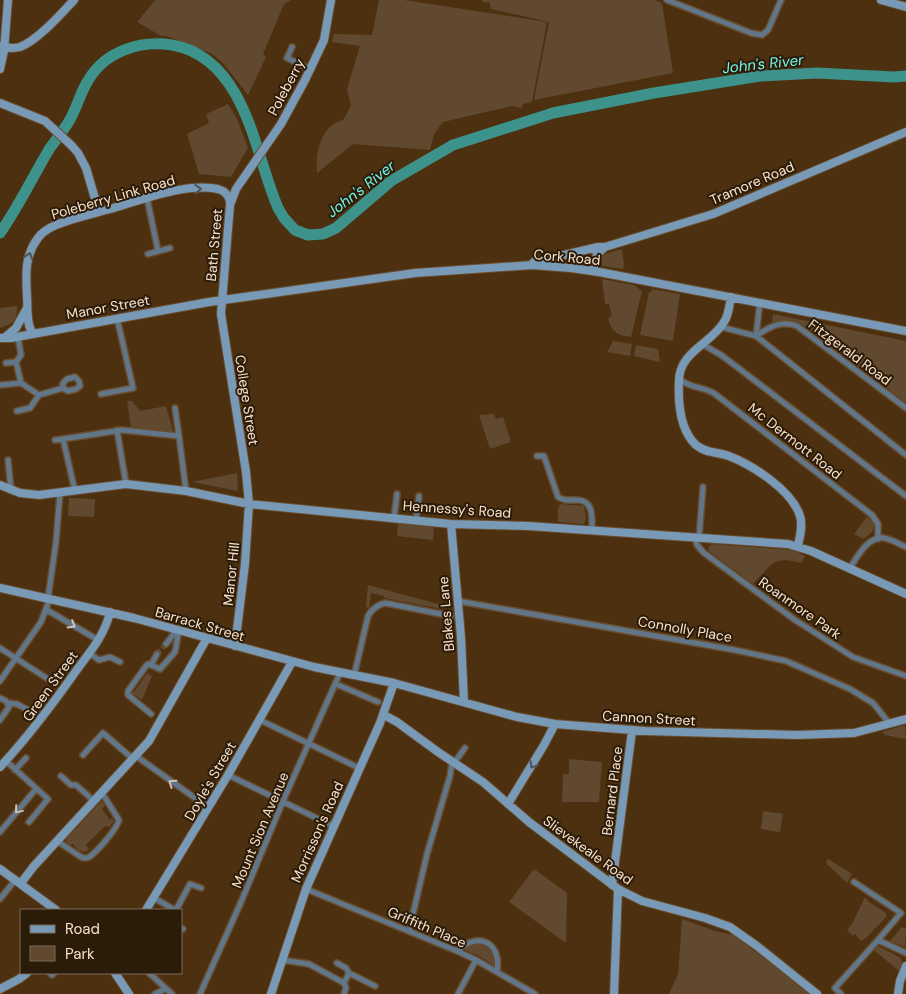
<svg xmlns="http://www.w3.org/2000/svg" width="906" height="994" viewBox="0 0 906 994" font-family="'DM Sans',sans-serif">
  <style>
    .green { fill: #61492f }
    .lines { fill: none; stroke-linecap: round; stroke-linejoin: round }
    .river { stroke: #3d938b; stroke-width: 11 }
    .street-tunnel { stroke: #664b2b; stroke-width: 5; stroke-dasharray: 5 2.5; stroke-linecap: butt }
    .street-casing { stroke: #684c2d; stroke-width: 8 }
    .secondary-casing { stroke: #684c2d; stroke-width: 10 }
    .street { stroke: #627689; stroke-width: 5 }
    .secondary { stroke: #799ab7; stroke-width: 8 }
    .oneway { stroke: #4e5457 }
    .oneway2 { stroke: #ccc2b8 }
    .labels { text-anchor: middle; stroke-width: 4; stroke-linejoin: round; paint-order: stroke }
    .street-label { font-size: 14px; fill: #f9e2cc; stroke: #2b1b09 }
    .water-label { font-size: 15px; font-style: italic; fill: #75f3e6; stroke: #2b1b09 }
  </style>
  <rect width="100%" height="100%" fill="#4c300f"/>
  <!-- green -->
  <path class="green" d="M 155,0 L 291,0 L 284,4 L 263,54 L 266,57 L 248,95 L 223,63 L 212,54 L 167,36 L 161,36 L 137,22 Z
    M 379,0 L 404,0 L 547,22 L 532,102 L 523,104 L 522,108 L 512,106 L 443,122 L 434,134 L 430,150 L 353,144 L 317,173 C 315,153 321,125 343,120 L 351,106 L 347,89 L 360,46 L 332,42 L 334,34 L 372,35 Z
    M 482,0 L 654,0 L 662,3 L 673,73 L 534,100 L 549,22 L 491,9 L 489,2 L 483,2 Z
    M 228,104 L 237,119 L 248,148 L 231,177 L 199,174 L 187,134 L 209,123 L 206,114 Z
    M 622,249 L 624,264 L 623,269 L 602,266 L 601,255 Z
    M 602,279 L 634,285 L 642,291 L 631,337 C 616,335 612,332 608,318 L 612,316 L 609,304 L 605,304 Z
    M 652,289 L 680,294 L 673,341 L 640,335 L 649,292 L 651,292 Z
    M 17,306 C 17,322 14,323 0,328 L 0,308 Z
    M 773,314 L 906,341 L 906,403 L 808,327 L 793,322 L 772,322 Z
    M 613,341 L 632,344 L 630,356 L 607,352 Z
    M 636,345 L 658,349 L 660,362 L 634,356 Z
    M 127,401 L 132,401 L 140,411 L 166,406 C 168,415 172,423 173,433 L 131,428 Z
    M 494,414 L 496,419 L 503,417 L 511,442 L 490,449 L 479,415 Z
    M 237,473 L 238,491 L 192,482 Z
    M 69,498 L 95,499 L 94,517 L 68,516 Z
    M 560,504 L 584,506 L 586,518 L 584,524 L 558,522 L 558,509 Z
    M 867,517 L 873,522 C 876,531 870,534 863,539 L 854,534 Z
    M 398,523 L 434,526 L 433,540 L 397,536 Z
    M 712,544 L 793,550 L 805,556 L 801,563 C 772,555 772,565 753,584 L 709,551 L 708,547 Z
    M 368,585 L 442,605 L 441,609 L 384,598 L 384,596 L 371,593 L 369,608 L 366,607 Z
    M 147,673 L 152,676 L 142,700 L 135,695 L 132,698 L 130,693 L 132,691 L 134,692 Z
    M 905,725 L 906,739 L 885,735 L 882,732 Z
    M 569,759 L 602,762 L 599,802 L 562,802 L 563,774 L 569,774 Z
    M 101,801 L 105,805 L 102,809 L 110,820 L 112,818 L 114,821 L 109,827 L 105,826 L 86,845 L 89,849 L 86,852 L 78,851 L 73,844 L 69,845 L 66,842 L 66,839 Z
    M 763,811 L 783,814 L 780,832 L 761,829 Z
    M 828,859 L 852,874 L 847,883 L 826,863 Z
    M 534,869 L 567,893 L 566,943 L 509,902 Z
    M 865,897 L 869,902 L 885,912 L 887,916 L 867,937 L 861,941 L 855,934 L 853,936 L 847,930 L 852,924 Z
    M 682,919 L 715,931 L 734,935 L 810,994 L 669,994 L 678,974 Z
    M 902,927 L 906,929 L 905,947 L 890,941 Z
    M 476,943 C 489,944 496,953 495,966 L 479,956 L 462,949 Z
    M 878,946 L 901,958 L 902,965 L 899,971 L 874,950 Z"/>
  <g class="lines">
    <!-- river -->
    <path class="river" d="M 0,233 C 19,206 33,176 50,148 C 56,140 62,132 68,123 C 77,109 80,92 89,79 C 106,51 141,40 172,45 C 201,50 222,70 236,95 C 256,131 262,170 278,208 L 284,218 L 295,230 L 308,235 L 323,234 L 336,228 L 391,181 L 453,145 L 553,113 L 654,93 L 760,76 L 817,73 L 894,77 L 906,76"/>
    <!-- street-tunnel -->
    <path class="street-tunnel" d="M 157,654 L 166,644"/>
    <!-- street casing -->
    <g class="street-casing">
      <path id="street" d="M 667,0 L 751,33 L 762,35 L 768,30 L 781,0
        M 292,47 L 287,58 L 310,69
        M 147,198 L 158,251
        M 148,254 L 170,248
        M 760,302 L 756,336 L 906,455
        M 721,327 L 756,336 C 769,327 781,320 797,326 L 906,408
        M 702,344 L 721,355 L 737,367 L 906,496
        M 16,362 L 21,383 L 39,395
        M 16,362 L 21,355 L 18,337
        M 6,363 L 16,362
        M 679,379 C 691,389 703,386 715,394 L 872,515 L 878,524 L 878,539
        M 0,385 L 21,383
        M 101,394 L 133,388 L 117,318
        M 175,408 L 179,436
        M 17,411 L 30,408 L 39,395 L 63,388 L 63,383 L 67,379 L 75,377 L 79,381 L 80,386 L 76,389 L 68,391 L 63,388
        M 117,430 L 126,484
        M 55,440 L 63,439
        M 537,456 L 544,456 L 558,497 C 564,501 568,500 575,500 C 594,499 592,516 592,531
        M 8,460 L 11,490
        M 75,491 L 63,439 L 122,430 L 179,436 L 186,491
        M 394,518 L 397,494
        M 416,520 L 419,496
        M 695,538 L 697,545 L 704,553 L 795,620 L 853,657 L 906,676
        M 699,538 L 703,487
        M 850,568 C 857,557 868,536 884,538 C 891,539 899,544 906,547
        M 48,598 L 56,542 L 60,493
        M 458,601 L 735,650 L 786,661 L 850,689 L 873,703 L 890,724
        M 47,610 L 98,640
        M 166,644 L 173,635 L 175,629
        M 0,648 L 48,679
        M 89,653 L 99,660 L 110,657 L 120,662
        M 151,665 L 160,669 L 175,652 L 179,630
        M 151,665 L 157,654
        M 354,676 L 368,616 C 372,609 377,605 385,603 L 451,616
        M 0,681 L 41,622 L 50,598
        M 336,684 L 378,702
        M 0,698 L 6,701 L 9,707 L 0,720
        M 8,703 L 17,704 L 43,718
        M 151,714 L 128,695 L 128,691 L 146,666 L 148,664 L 151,665
        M 260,720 L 359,768
        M 83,755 L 103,733 L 133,759
        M 136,756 L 209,808
        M 6,761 L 48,799 L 29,822
        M 454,763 L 465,748
        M 15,770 L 26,758
        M 228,775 L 333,826
        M 61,776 L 71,785 L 76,785 L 94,801
        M 0,832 L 36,789
        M 57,841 L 81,857 C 85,858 85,859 89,857 C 96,853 117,829 119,820 L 102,793
        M 854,882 L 901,913 L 878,940 L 906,953
        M 306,889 L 457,951 L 476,960 L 535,994
        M 154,898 L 175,910
        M 0,899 L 16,879
        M 176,910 L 190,884 L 201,888
        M 181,928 L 183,929
        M 409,931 L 427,854 L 450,776 L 452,762
        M 457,951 C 478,931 502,942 497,972
        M 282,960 L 309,964 L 344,983
        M 337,963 L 346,968 L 349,973
        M 50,973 L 52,975 L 54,973
        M 149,973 L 172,994
        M 155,994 L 165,989
        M 200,994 L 241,902 L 283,801 L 340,673
        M 344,994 L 346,988 L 344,983 L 349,973 L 375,986
        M 458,994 L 476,960
        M 841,994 L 835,988 L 878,940"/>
    </g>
    <!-- secondary casing -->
    <g class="secondary-casing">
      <path id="secondary" d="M 881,0 L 906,7
        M 0,46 C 7,48 13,49 20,47 C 38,40 61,14 74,0
        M 0,69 L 4,51 L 8,0
        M 0,103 L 45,121 L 72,146 L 78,153 L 86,168 L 99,212
        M 534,262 L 598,247 L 605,247 L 713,214 L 906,132
        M 593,271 L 597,254 L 605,247
        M 731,297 C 729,306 729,315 724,322 C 711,344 679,352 679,381 C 678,401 680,430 696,445 C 705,453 718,452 729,456 C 752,465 792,490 800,516 C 803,525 800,536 798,546
        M 33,333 C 26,326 28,307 27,297 C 26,276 24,256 38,238 C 42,232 49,228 56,225 C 73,218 92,214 110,209 C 141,200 187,182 218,189 C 225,191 229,195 230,202
        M 0,338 L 11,338 L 209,302 L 415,273 L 532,265 L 571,268 L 599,272 L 906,331
        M 4,338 L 16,328 L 27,308
        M 0,485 L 20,493 L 39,495 L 126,484 L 186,491 L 249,504 L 451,524 L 528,526 L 788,544 L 811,551 L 906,594
        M 451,524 L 461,637 L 464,702
        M 0,588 L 134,618 L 314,667 L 394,683 L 517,717 L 555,724 L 645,731 L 797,735 L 854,733 L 906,719
        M 235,646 L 245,564 L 249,504 L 246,472 L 221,314 L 230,205 L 236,189 L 281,124 L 305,80 L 324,40 L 331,0
        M 384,715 L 397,722 L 438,752 L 483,782 L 529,822 L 618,889 L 642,901 L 705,918 L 730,927 L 757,946 L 817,994
        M 0,767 C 28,737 52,705 76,671 C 89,653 105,635 110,612
        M 508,804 L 544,745 L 555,724
        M 0,869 L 56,910
        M 21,883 L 34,866 L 149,741 L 207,638
        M 612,885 L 632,731
        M 146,910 L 228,775 L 292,662
        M 115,973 L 129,994
        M 0,989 L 19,979 L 27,973
        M 271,994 L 306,889 L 380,723 L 394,683
        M 614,994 L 618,889
        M 898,994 L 900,981 L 906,966"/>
    </g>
    <!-- street -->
    <use href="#street" class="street"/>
    <!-- secondary -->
    <use href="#secondary" class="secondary"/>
  </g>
  <!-- one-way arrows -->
  <defs><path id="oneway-chevron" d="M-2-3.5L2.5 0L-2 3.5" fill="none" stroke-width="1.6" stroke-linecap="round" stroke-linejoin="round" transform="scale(1.25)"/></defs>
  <g class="oneway">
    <use href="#oneway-chevron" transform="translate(198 189) rotate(-3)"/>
    <use href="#oneway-chevron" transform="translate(29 256) rotate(-72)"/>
    <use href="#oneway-chevron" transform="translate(533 765) rotate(121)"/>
  </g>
  <g class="oneway2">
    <use href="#oneway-chevron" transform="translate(72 625) rotate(31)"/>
    <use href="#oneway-chevron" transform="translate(172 783) rotate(-145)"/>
    <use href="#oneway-chevron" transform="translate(18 810) rotate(130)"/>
  </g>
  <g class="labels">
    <!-- street labels -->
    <g class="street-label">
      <text transform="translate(286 87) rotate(-62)" y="5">Poleberry</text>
      <text transform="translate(752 183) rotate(-23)" y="5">Tramore Road</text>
      <text transform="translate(113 197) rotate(-16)" y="5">Poleberry Link Road</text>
      <text transform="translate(214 245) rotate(-85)" y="5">Bath Street</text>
      <text transform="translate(567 257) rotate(5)" y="5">Cork Road</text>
      <text transform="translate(108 307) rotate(-10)" y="5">Manor Street</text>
      <text transform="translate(850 352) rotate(37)" y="5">Fitzgerald Road</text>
      <text transform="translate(247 400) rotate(81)" y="5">College Street</text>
      <text transform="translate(795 441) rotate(38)" y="5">Mc Dermott Road</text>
      <text transform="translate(457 509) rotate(4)" y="5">Hennessy's Road</text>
      <text transform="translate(231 574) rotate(-84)" y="5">Manor Hill</text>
      <text transform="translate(800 608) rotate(35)" y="5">Roanmore Park</text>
      <text transform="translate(446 614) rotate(-95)" y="5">Blakes Lane</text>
      <text transform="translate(200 624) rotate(16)" y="5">Barrack Street</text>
      <text transform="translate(685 629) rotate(10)" y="5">Connolly Place</text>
      <text transform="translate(50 686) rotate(-54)" y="5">Green Street</text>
      <text transform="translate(649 718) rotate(3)" y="5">Cannon Street</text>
      <text transform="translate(210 781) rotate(-60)" y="5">Doyle's Street</text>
      <text transform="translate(612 791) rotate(-83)" y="5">Bernard Place</text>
      <text transform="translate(260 830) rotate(-67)" y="5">Mount Sion Avenue</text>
      <text transform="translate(317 832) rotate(-66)" y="5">Morrisson's Road</text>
      <text transform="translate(588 850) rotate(36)" y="5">Slievekeale Road</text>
      <text transform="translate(427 927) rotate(23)" y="5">Griffith Place</text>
    </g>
    <!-- water labels -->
    <g class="water-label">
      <text transform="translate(763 64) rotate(-6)" y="5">John's River</text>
      <text transform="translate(361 189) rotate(-38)" y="5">John's River</text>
    </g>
  </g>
  <!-- legend -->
  <rect x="20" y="909" width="162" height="65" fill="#2b1b09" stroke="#7d6b57"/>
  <rect x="30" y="925" width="25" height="8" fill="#799ab7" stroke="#7d6b57"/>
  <text x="65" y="934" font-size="15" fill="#f9e2cc">Road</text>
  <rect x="30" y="946" width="25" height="15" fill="#61492f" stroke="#7d6b57"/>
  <text x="65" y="959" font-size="15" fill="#f9e2cc">Park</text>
</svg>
